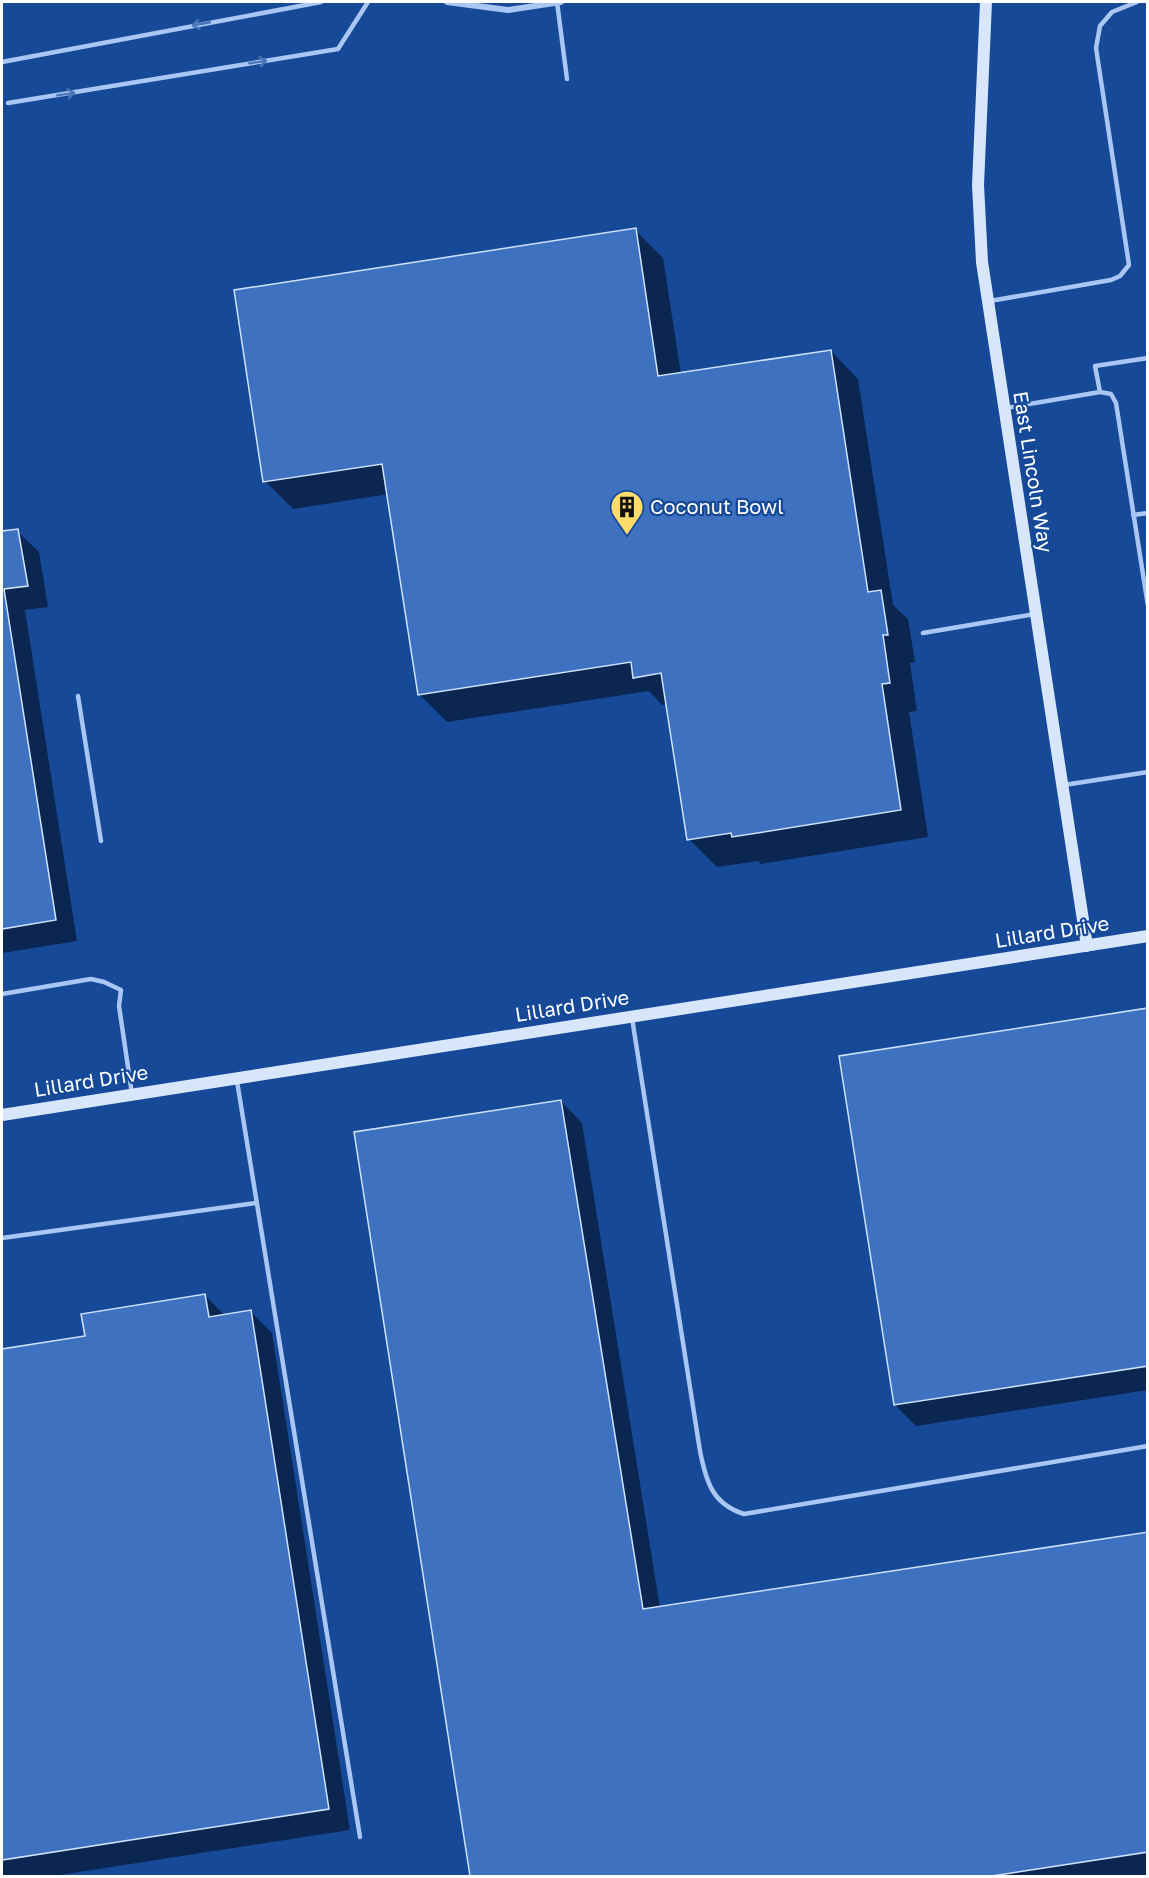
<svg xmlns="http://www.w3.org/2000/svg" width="1149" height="1878" viewBox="0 0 1149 1878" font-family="'Golos Text',sans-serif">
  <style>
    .shadow { fill: #0007 }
    .building { fill: #3e72c0; stroke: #d1e3fc; stroke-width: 1.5 }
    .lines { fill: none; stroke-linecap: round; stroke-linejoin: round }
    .lane { stroke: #a9c7f2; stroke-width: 4.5 }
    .street { stroke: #a9c7f2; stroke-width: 6 }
    .secondary { stroke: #d8e6fc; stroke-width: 12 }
    .oneway { stroke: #4975b8 }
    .labels { text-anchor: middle; stroke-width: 4.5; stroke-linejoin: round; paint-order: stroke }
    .street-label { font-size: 20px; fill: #fff; stroke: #164998 }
    .poi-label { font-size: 20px; fill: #fff; stroke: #164998; text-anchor: start }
  </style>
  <rect width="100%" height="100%" fill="#164998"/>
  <!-- shadow -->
  <path class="shadow" d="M 635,230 L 663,258 L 681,374 L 831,351 L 858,379 L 893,605 L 908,619 L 915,662 L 910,663 L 917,711 L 909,712 L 928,837 L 761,864 L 758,861 L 717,867 L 689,839 L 668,704 L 662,705 L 649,691 L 447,722 L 419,694 L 389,494 L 293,509 L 265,481 Z
    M 17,531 L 39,552 L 48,607 L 25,610 L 77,941 L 2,953 L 2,533 Z
    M 1148,1009 L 1148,1390 L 916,1426 L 895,1405 Z
    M 561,1101 L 582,1123 L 660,1608 L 1148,1533 L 1148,1876 L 471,1876 L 356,1133 Z
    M 205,1295 L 225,1316 L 251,1312 L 272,1333 L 350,1830 L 53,1876 L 2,1876 L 2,1350 L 87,1337 Z"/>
  <!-- building -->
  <path class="building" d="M 636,228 L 658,376 L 831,350 L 868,592 L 881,590 L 888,635 L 883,635 L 890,683 L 882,684 L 901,810 L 732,837 L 731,833 L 687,840 L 661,673 L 633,678 L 631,662 L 418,695 L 382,464 L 263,482 L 234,290 Z
    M 18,529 L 28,586 L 4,589 L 56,920 L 2,929 L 2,531 Z
    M 1148,1008 L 1148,1366 L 894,1405 L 839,1056 Z
    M 561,1100 L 643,1609 L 1148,1532 L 1148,1852 L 992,1876 L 470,1876 L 354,1132 Z
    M 205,1294 L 209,1317 L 251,1310 L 329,1809 L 2,1860 L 2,1349 L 85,1336 L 81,1314 Z"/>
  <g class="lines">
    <!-- lane -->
    <path class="lane" d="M 557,2 L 567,79
      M 2,62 L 321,2
      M 8,103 L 338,49 L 368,2
      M 990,301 L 1111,280 L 1120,276 L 1129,265 L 1096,48 L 1100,26 L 1112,12 L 1137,2
      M 1100,392 L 1095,366 L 1148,358
      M 1006,408 L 1100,392 L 1111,394 L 1116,403 L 1148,606
      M 1133,515 L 1148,513
      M 923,633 L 1035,614
      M 78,696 L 101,841
      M 1064,785 L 1148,772
      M 2,994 L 91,979 L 104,982 L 121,990 L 119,1006 L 132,1094
      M 632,1018 L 700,1451 C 706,1481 712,1504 744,1514 L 1148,1446
      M 237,1081 L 360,1837
      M 2,1238 L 256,1203"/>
    <!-- street -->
    <path class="street" d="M 447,2 L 508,10 L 561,2"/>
    <!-- secondary -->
    <path class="secondary" d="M 986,2 L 978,185 L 982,262 L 1087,946
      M 2,1115 L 1148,936"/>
  </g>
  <!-- one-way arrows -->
  <defs><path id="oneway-shaft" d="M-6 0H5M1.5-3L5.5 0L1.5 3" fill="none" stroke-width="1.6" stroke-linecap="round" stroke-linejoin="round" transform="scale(1.5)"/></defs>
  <g class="oneway">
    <use href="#oneway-shaft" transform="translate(201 24) rotate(169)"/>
    <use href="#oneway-shaft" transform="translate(258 62) rotate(-9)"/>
    <use href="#oneway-shaft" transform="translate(66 94) rotate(-9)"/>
  </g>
  <!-- icons -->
  <defs>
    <g id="building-pin" transform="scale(1.725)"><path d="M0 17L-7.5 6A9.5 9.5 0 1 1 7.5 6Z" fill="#ffdb6a" stroke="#164998"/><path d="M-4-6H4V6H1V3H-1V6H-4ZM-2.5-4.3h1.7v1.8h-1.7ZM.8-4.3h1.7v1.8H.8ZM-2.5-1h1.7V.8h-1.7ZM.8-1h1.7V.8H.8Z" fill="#111"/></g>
  </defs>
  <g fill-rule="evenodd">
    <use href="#building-pin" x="627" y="507"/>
  </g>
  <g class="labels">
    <!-- street labels -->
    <g class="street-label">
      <text transform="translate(1033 472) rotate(81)" y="7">East Lincoln Way</text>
      <text transform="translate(1052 932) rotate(-9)" y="7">Lillard Drive</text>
      <text transform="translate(572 1006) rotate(-9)" y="7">Lillard Drive</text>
      <text transform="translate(91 1081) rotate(-9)" y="7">Lillard Drive</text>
    </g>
    <!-- poi labels -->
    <g class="poi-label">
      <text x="650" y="514">Coconut Bowl</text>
    </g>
  </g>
  <!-- border -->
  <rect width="1149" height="1878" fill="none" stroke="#ffffff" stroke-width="6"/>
</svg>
